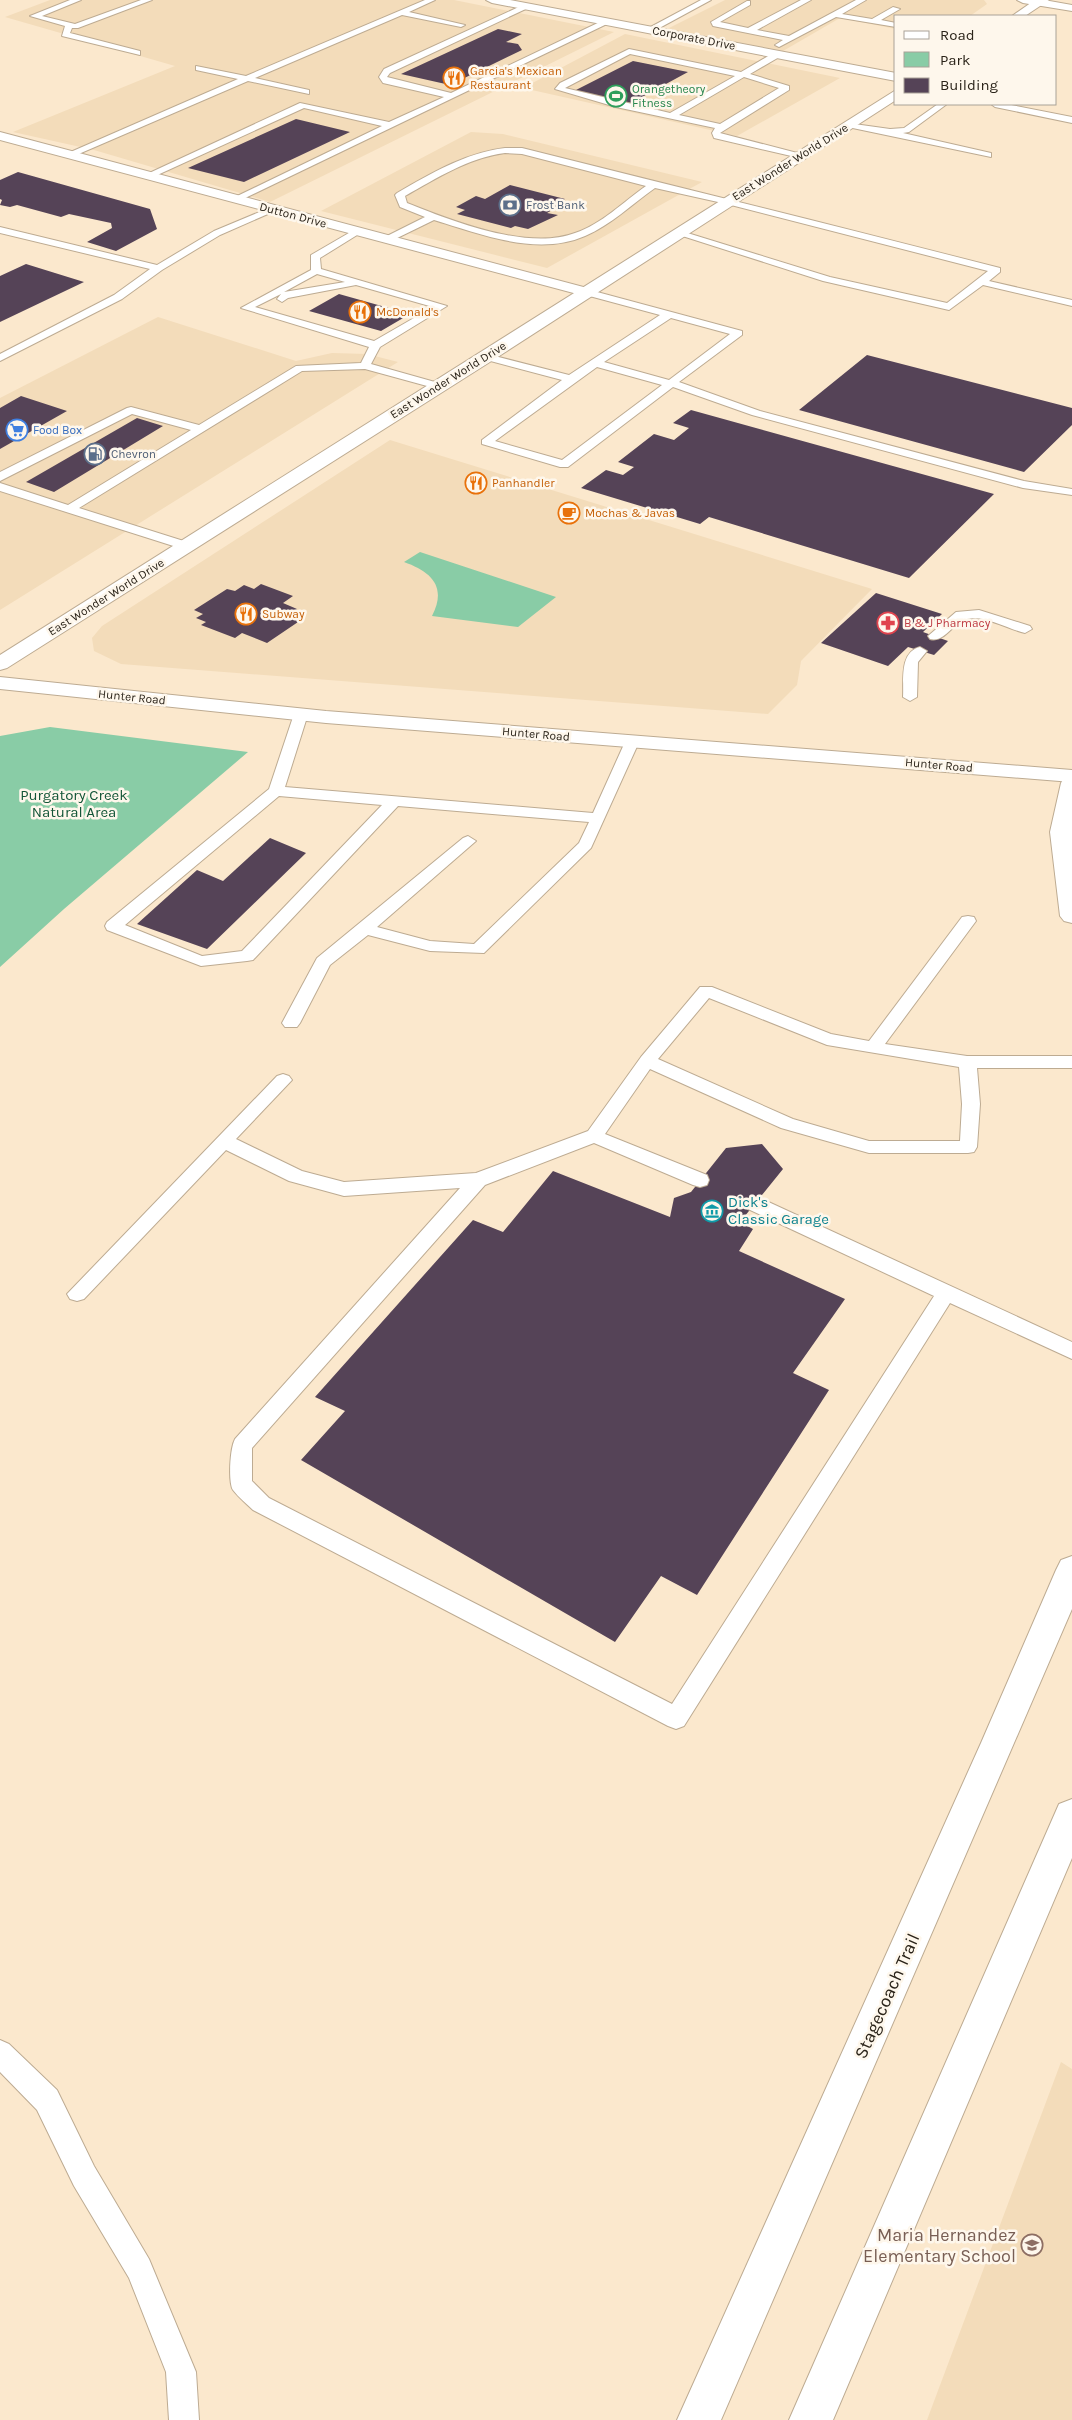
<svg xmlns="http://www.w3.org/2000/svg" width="1072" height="2420" viewBox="0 0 1072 2420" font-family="Karla,sans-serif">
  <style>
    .built { fill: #f3dcba }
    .green { fill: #89cca6 }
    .building { fill: #554357 }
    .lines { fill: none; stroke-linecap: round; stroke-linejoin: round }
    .lane-casing { stroke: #bdab92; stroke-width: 2 }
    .street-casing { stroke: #bdab92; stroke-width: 2 }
    .secondary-casing { stroke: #bdab92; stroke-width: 2 }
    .lane { fill: #fff; fill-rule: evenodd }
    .street { fill: #fff; fill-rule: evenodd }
    .secondary { fill: #fff; fill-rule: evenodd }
    .labels { text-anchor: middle; stroke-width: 5; stroke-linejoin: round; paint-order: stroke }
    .far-street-label { font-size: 12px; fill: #2a2319; stroke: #fef7ec }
    .far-food-label { font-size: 12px; fill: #c56008; stroke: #fef7ec; text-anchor: start }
    .far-leisure-label { font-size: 12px; fill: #27864d; stroke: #fef7ec; text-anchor: start }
    .far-service-label { font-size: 12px; fill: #4e5e75; stroke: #fef7ec; text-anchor: start }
    .far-shop-label { font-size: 12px; fill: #366cbe; stroke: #fef7ec; text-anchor: start }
    .far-health-label { font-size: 12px; fill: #be3a42; stroke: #fef7ec; text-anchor: start }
    .park-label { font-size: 15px; fill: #125537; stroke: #fef7ec }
    .culture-label { font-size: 15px; fill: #0d838f; stroke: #fef7ec; text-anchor: start }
    .near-street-label { font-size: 18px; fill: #2a2319; stroke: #fef7ec }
    .near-education-label { font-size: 18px; fill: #785e54; stroke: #fef7ec; text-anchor: end }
  </style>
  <rect width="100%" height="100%" fill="#fbe8cd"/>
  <!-- built -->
  <path class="built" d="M 50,0 L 454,0 L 614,32 L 270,202 L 94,150 L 13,132 L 175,66 L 5,17 Z
    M 725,0 L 984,0 L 987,4 L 970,16 L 896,16 L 896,29 L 840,18 L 783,51 L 667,29 Z
    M 625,34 L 840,78 L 737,136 L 523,88 Z
    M 471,132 L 503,134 L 702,182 L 547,268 L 321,211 Z
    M 158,317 L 296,361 L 332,353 L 367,354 L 398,362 L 0,610 L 0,398 Z
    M 390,440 L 872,589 L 801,661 L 797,685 L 768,714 L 121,664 L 94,651 L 92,638 L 102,626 Z
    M 1061,2062 L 1072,2069 L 1072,2420 L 927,2420 Z"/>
  <!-- green -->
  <path class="green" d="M 420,552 L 556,597 L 518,627 L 432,616 C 447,587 432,572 404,562 Z
    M 50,727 L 248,752 L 64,909 L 0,967 L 0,736 Z"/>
  <!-- building -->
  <path class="building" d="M 498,29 L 522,34 L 506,42 L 518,44 L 522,50 L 450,85 L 401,74 Z
    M 633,61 L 688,72 L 631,103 L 574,91 Z
    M 296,119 L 350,132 L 244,182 L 188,168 Z
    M 18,172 L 150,209 L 157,229 L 116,251 L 87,242 L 112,228 L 111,223 L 69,214 L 61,217 L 17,205 L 10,207 L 0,205 L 2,200 L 0,199 L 0,180 Z
    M 510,185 L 565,199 L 559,202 L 564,203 L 547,213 L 558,215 L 528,229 L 515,226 L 511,228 L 457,214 L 465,210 L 456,207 L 476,196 L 485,199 Z
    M 26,264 L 84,282 L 0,322 L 0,276 Z
    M 339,294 L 410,314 L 381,331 L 309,311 Z
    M 867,355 L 1072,408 L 1072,425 L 1024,472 L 799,410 Z
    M 21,396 L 67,411 L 0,449 L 0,408 Z
    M 691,410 L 994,494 L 909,578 L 709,517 L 700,524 L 581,488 L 606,470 L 623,475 L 634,467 L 618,462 L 654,434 L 674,440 L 689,428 L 673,423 Z
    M 137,418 L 163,426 L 54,492 L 26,482 Z
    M 261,584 L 293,596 L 283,603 L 297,609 L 288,615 L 301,620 L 267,643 L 242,633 L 235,638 L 201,625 L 206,622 L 196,618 L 203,614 L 194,610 L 227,589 L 235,591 L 244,585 L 254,589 Z
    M 876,593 L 942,614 L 923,632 L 948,641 L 934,655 L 908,647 L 888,666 L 821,643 Z
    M 270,838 L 306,853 L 207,949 L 137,924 L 197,870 L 223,881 Z
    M 762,1144 L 783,1169 L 740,1222 L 753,1229 L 739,1251 L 845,1299 L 793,1373 L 829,1390 L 697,1595 L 661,1576 L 615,1642 L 301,1460 L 345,1411 L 315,1397 L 473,1220 L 503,1232 L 553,1171 L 670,1217 L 674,1198 L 691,1192 L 726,1148 Z"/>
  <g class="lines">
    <!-- lane casing -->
    <g class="lane-casing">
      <path id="lane" d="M 70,0 L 81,0 L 42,16 L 75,24 L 141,0 L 152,0 L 78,28 L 72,28 L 70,33 L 140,51 L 140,55 L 62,36 L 65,26 L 30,16 Z
        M 425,0 L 435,0 L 409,12 L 465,25 L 461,27 L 402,15 L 255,78 L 309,90 L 309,94 L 248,81 L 74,156 L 66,154 L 238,79 L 196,70 L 196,66 L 246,76 Z
        M 701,0 L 711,0 L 652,32 L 645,30 Z
        M 801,0 L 811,0 L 757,30 L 789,36 L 856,0 L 866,0 L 842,14 L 872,19 L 893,7 L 900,9 L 881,20 L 896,23 L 896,27 L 836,17 L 779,47 L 775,45 L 783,40 L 713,26 L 711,22 L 747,1 L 750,1 L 750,5 L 720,22 L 748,28 Z
        M 523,5 L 530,7 L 390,73 L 387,77 L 451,93 L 604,20 L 611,22 L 239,201 L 231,199 L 382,126 L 304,108 L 153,177 L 145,175 L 300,103 L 389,122 L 444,97 L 383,83 L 379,77 L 384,69 Z
        M 629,49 L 741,72 L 775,52 L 781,52 L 781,56 L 750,74 L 789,86 L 789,90 L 720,133 L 805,155 L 800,158 L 714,138 L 712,133 L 715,128 L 616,107 L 555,89 L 560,83 ZM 630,54 L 735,76 L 670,113 L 565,88 ZM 744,77 L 779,88 L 720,124 L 679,115 Z
        M 938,104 L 947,104 L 909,132 L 903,133 L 991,153 L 991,157 L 843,126 L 847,123 L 890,129 L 904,128 Z
        M 991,104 L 1006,104 L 1072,117 L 1072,123 L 995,107 Z
        M 505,148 L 522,148 C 681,188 841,227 1000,268 L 1000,272 L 989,281 L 1072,300 L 1072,306 L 983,285 L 949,310 L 823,281 L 673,233 L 681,231 L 830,277 L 947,303 L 988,271 L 727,204 L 655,188 C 632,204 611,225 585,236 C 537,257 480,234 434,220 L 389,242 L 383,242 L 383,238 L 425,217 L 400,207 L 395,195 L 397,193 C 432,173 465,153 505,148 ZM 505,153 L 522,154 L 646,186 C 623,202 602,224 575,233 C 528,251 452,221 407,203 L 405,196 C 437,178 468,158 505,153 Z
        M 269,208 L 277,210 L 220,235 L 162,270 L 122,299 L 0,361 L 0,354 L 114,295 L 150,269 L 0,233 L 0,227 L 157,265 L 214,231 Z
        M 354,230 L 362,232 L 320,258 L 321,269 L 447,306 L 380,347 L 371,364 L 442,384 L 442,388 L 438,389 L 365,369 L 302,371 L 79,508 L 190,543 L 192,546 L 190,549 L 186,550 L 0,491 L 0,483 L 68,505 L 191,430 L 132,414 L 0,481 L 0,472 L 127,408 L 131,407 L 199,425 L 296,366 L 361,363 L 369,347 L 241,308 L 311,270 L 311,255 ZM 317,274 L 345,282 L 284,292 ZM 356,285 L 433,307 L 374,341 L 255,307 L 281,294 L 277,299 L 282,302 L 288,298 Z
        M 586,289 L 742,331 L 742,335 L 679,382 L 760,411 L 1024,481 L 1072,489 L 1072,495 L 1023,488 L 752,415 L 673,387 L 568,467 L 560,467 L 482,444 L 482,440 L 562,380 L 483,359 L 483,355 L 487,354 L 569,375 L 660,315 L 582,294 L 582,290 ZM 671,318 L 730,334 L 669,380 L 604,362 ZM 597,367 L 662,385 L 562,460 L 495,441 Z
        M 979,610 L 1030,626 L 1032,629 L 1025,633 C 1007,629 986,615 967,619 C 953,621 946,643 930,639 L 928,636 L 956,612 Z
        M 920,647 L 927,651 L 918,662 L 917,697 L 910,701 L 903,697 C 904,681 899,652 920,647 Z
        M 301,710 L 308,714 L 285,787 L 593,813 L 625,742 L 632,738 L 639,742 L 591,848 L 484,953 L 430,951 L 368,935 L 330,965 L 300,1023 L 297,1027 L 285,1027 L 282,1023 L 317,958 L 463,838 L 468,836 L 476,841 L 377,927 L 430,941 L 474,944 L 579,843 L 589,822 L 398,806 L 253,960 L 247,961 L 201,966 L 107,930 L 105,926 L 107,922 L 269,789 L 294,714 ZM 279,796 L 382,805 L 242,951 L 202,956 L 125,925 Z
        M 968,916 L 974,917 L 976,921 L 885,1044 L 967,1056 L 1072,1056 L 1072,1068 L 977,1068 L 980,1104 L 977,1147 L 974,1152 L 968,1153 L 869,1153 L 781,1128 L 650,1069 L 605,1134 L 707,1175 L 709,1180 L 707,1185 L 700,1187 L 693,1185 L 594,1143 L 485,1185 L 252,1448 L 252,1481 L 269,1498 L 672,1704 L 934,1296 L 748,1209 L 746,1204 L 748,1199 L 755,1197 L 762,1199 L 1072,1342 L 1072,1359 L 950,1303 L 684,1726 L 676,1729 L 668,1726 L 253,1510 C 247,1504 239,1498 233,1490 C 228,1482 230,1448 235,1439 L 460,1188 L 344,1196 L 289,1181 L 226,1150 L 84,1299 L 77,1301 L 70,1299 L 67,1294 L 277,1076 L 283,1074 L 289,1076 L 292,1080 L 236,1139 L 302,1171 L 344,1182 L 476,1173 L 588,1131 L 641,1057 L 700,987 L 712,987 L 831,1034 L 869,1041 L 962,917 ZM 709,998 L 827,1045 L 959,1067 L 962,1104 L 960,1141 L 869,1141 L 793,1119 L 658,1059 Z
        M 0,2040 L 9,2044 L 57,2090 L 94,2166 L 149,2259 L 196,2372 L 199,2420 L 169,2420 L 166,2372 L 129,2278 L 74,2186 L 37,2110 L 0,2072 Z"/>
    </g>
    <!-- street casing -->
    <g class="street-casing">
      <path id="street" d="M 486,0 L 510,0 L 896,73 L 896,81 L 492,3 Z
        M 1017,0 L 1044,0 L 1072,5 L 1072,11 L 1023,3 Z
        M 0,132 L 591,289 L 594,292 L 586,297 L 581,295 L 0,140 Z
        M 1072,776 L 1072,923 L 1064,921 L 1060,916 L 1050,832 L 1061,783 L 1064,778 Z
        M 1072,1556 L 1072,1609 L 721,2420 L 677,2420 L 981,1743 L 1056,1570 L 1061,1560 Z
        M 1072,1799 L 1072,1858 L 833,2420 L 789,2420 L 1059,1804 Z"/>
    </g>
    <!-- secondary casing -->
    <g class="secondary-casing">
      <path id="secondary" d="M 1035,0 L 1049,0 L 1025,16 L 1012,16 Z
        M 896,90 L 896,100 L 493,360 L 7,668 L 0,670 L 0,655 Z
        M 0,677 L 326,711 L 1072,770 L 1072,782 L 326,723 L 0,689 Z"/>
    </g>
    <!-- lane -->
    <use href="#lane" class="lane"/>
    <!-- street -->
    <use href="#street" class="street"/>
    <!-- secondary -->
    <use href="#secondary" class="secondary"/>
  </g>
  <!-- icons -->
  <defs>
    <g id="restaurant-ring" transform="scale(1.125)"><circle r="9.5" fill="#fef7ec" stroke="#e8710a" stroke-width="1.5"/><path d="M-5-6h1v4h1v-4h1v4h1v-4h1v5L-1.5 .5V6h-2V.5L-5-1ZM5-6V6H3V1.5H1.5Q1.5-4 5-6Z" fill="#e8710a"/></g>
    <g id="stadium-ring" transform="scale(1.125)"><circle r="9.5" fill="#fef7ec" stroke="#2e9e5b" stroke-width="1.5"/><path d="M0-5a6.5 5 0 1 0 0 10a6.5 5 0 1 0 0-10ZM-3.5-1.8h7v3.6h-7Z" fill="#2e9e5b"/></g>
    <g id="bank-ring" transform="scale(1.125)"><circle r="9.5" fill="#fef7ec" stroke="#5c6f8a" stroke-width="1.5"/><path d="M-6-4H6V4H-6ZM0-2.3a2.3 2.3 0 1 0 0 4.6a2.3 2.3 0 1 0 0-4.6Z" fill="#5c6f8a"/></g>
    <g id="supermarket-ring" transform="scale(1.125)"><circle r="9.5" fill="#fef7ec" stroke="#3f7fe0" stroke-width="1.5"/><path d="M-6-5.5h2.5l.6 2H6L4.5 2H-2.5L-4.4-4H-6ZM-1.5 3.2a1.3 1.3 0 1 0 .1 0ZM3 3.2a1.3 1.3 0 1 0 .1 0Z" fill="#3f7fe0"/></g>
    <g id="fuel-ring" transform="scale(1.125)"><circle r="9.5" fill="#fef7ec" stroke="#5c6f8a" stroke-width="1.5"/><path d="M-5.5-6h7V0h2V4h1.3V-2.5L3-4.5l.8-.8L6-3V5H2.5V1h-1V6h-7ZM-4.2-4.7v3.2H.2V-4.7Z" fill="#5c6f8a"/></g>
    <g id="cafe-ring" transform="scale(1.125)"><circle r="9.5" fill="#fef7ec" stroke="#e8710a" stroke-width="1.5"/><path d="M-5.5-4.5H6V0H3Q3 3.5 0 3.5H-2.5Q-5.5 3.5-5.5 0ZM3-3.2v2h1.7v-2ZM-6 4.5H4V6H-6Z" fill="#e8710a"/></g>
    <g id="pharmacy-ring" transform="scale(1.125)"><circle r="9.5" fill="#fef7ec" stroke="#e0444e" stroke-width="1.5"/><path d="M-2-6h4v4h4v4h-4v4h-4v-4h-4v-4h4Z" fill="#e0444e"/></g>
    <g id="museum-ring" transform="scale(1.125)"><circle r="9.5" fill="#fef7ec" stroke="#0f9aa8" stroke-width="1.5"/><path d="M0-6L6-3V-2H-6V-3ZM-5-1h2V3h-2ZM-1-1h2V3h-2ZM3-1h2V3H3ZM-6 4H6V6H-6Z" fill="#0f9aa8"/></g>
    <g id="school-ring" transform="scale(1.125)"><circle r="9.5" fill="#fef7ec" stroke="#8d6e63" stroke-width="1.5"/><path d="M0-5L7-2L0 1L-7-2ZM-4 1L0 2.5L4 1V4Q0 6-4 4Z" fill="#8d6e63"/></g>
  </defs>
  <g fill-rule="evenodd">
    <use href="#restaurant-ring" x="454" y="78"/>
    <use href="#stadium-ring" x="616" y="96"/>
    <use href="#bank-ring" x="510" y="205"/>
    <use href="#restaurant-ring" x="360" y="312"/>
    <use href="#supermarket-ring" x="17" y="430"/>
    <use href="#fuel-ring" x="95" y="454"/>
    <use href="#restaurant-ring" x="476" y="483"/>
    <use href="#cafe-ring" x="569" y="513"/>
    <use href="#restaurant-ring" x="246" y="614"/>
    <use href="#pharmacy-ring" x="888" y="623"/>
    <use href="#museum-ring" x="712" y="1211"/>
    <use href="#school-ring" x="1032" y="2245"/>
  </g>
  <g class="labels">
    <!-- far-street labels -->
    <g class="far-street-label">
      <text transform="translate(694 38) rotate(11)" y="4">Corporate Drive</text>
      <text transform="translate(790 162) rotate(-32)" y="4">East Wonder World Drive</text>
      <text transform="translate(293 215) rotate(15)" y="4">Dutton Drive</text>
      <text transform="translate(448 380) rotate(-32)" y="4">East Wonder World Drive</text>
      <text transform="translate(106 597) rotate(-32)" y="4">East Wonder World Drive</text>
      <text transform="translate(132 697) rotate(6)" y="4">Hunter Road</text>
      <text transform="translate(536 734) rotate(5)" y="4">Hunter Road</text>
      <text transform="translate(939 765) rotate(5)" y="4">Hunter Road</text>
    </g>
    <!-- far-food labels -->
    <g class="far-food-label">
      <text x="470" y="75">Garcia's Mexican<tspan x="470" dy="14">Restaurant</tspan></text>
      <text x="376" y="316">McDonald's</text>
      <text x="492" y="487">Panhandler</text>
      <text x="585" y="517">Mochas &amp; Javas</text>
      <text x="262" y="618">Subway</text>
    </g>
    <!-- far-leisure labels -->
    <g class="far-leisure-label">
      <text x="632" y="93">Orangetheory<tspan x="632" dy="14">Fitness</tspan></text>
    </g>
    <!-- far-service labels -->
    <g class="far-service-label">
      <text x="526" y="209">Frost Bank</text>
      <text x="111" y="458">Chevron</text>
    </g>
    <!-- far-shop labels -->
    <g class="far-shop-label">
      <text x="33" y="434">Food Box</text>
    </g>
    <!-- far-health labels -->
    <g class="far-health-label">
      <text x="904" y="627">B &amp; J Pharmacy</text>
    </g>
    <!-- park labels -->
    <g class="park-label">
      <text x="74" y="800">Purgatory Creek<tspan x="74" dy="17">Natural Area</tspan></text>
    </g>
    <!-- culture labels -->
    <g class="culture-label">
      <text x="728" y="1207">Dick's<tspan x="728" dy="17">Classic Garage</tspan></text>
    </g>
    <!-- near-street labels -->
    <g class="near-street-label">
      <text transform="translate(887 1996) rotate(-66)" y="6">Stagecoach Trail</text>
    </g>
    <!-- near-education labels -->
    <g class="near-education-label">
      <text x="1016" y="2241">Maria Hernandez<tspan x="1016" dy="21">Elementary School</tspan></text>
    </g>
  </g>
  <!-- legend -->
  <rect x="894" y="15" width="162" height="90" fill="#fef7ec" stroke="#a9a298"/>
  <rect x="904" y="31" width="25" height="8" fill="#ffffff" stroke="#a9a298"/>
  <text x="940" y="40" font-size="15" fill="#2a2319">Road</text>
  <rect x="904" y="52" width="25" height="15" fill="#89cca6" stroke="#a9a298"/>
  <text x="940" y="65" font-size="15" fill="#2a2319">Park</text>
  <rect x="904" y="78" width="25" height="15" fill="#554357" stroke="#a9a298"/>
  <text x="940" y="90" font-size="15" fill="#2a2319">Building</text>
</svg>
